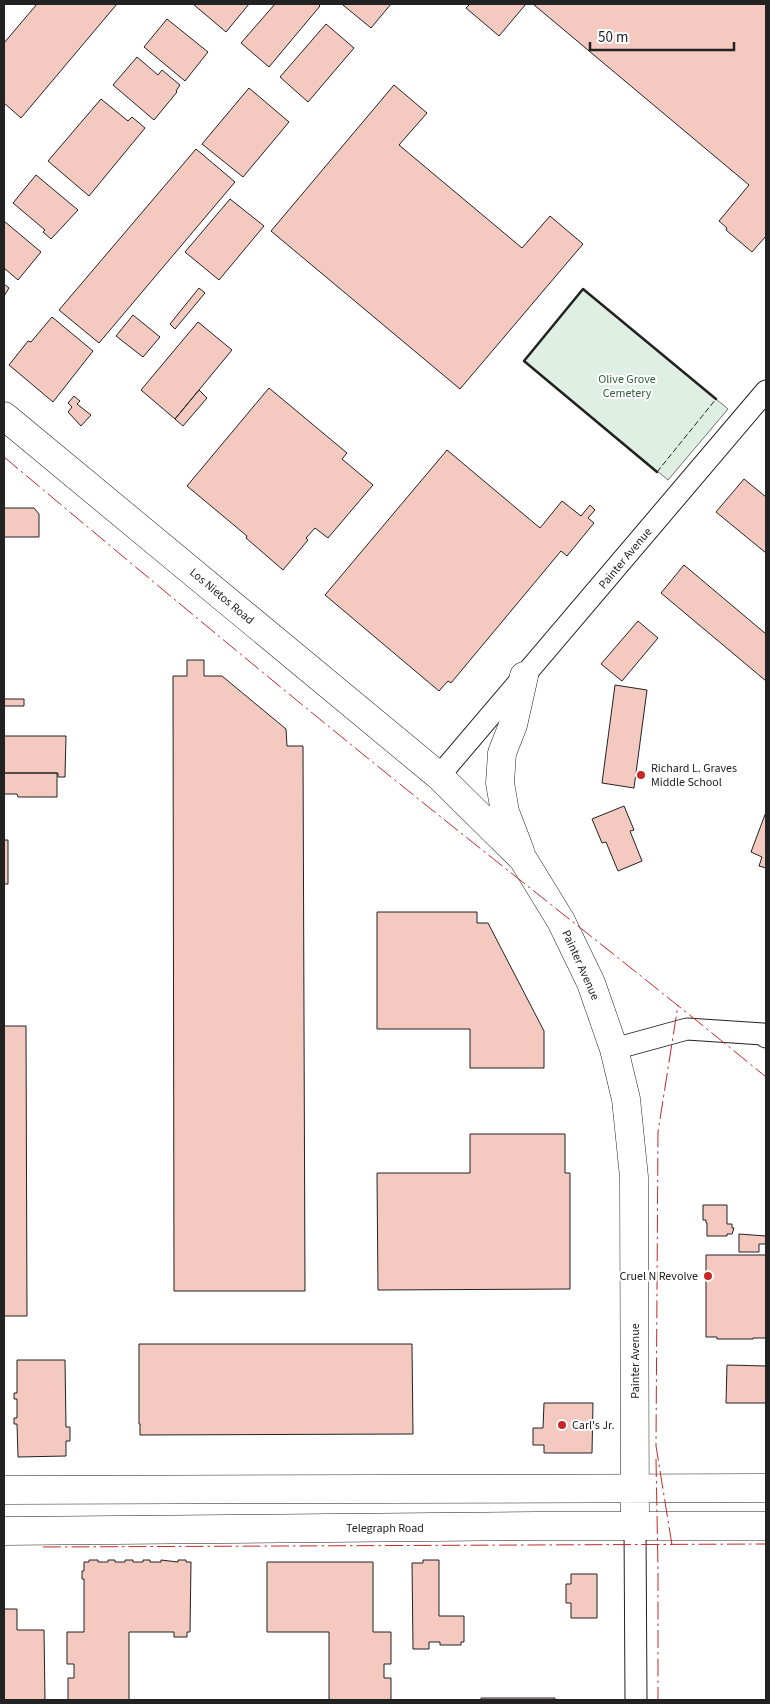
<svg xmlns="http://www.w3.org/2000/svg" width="770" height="1704" viewBox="0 0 770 1704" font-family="'Source Sans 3',sans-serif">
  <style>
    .green { fill: #e0efe3; stroke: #6f6f6f }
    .building { fill: #f3c9c0; stroke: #222 }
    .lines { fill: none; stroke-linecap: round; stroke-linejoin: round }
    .minor-casing { stroke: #222; stroke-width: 23 }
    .major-casing { stroke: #222; stroke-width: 29 }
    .minor { stroke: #fff; stroke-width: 21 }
    .major { stroke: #fff; stroke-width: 28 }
    .fence { stroke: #222; stroke-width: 1; stroke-dasharray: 6 2.5; stroke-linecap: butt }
    .wall { stroke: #222; stroke-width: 2.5 }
    .power { stroke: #c62828; stroke-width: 1; stroke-dasharray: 18 4 2.5 4; stroke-linecap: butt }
    .poi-dot { fill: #c62828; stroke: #fff; stroke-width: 2 }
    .labels { text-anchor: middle; stroke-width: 4; stroke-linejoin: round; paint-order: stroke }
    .park-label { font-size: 12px; fill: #2f5e38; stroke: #fff }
    .street-label { font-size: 12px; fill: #222; stroke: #fff }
    .poi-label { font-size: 12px; fill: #222; stroke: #fff; text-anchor: start }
  </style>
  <rect width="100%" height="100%" fill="#fff"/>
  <!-- green -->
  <path class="green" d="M 583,289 L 728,409 L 668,480 L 524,361 Z"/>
  <!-- building -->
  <path class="building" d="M 37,4 L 117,4 L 21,118 L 4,103 L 4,43 Z
    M 193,4 L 249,4 L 226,32 Z
    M 275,4 L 318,4 L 320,6 L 269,67 L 241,43 Z
    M 344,4 L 391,4 L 371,28 L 343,5 Z
    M 470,4 L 526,4 L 499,36 L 466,8 Z
    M 533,4 L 766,4 L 766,236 L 752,252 L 726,230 L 727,228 L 719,221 L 749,185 Z
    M 167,19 L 208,52 L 185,81 L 144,47 Z
    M 326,24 L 354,48 L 308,102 L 280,77 Z
    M 137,57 L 158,75 L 162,70 L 180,85 L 176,91 L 177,92 L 154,120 L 113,85 Z
    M 394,85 L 427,113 L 399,145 L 522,248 L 550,216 L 583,244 L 460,389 L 271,231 Z
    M 249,88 L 289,122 L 243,177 L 202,144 Z
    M 101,99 L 128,121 L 132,117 L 145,128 L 89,196 L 48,161 Z
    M 196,149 L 235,182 L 99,343 L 59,310 Z
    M 36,175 L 78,210 L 51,239 L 43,232 L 45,230 L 13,203 Z
    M 230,199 L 264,226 L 219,280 L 185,252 Z
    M 4,221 L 41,252 L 18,280 L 4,268 Z
    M 4,284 L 9,288 L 4,296 Z
    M 199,288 L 205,293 L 175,329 L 170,324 Z
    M 133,315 L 160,337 L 143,357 L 116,336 Z
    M 52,317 L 93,351 L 53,402 L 9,365 L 28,341 L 31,342 Z
    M 198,322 L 232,350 L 175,419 L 141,390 Z
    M 269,388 L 347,453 L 342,459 L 373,485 L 328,538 L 315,528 L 306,538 L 308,540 L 283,570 L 246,538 L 247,536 L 187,486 Z
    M 199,390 L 207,398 L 183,426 L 175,419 Z
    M 74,396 L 80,401 L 77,404 L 91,415 L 81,426 L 68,412 L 72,407 L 68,403 Z
    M 447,450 L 540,528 L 562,501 L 581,516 L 590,505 L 595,510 L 588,518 L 594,523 L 567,556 L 561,551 L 451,683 L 448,681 L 439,691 L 325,595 Z
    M 744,479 L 766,497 L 766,553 L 716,512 Z
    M 4,508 L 34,508 L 39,514 L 39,537 L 4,537 Z
    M 684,565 L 766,634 L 766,681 L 661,593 Z
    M 638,621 L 658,638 L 622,681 L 601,664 Z
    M 187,660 L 204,660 L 204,676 L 222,676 L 286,729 L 287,746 L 303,746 L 305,1291 L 174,1291 L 173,676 L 187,676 Z
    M 615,685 L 647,690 L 634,788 L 602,783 Z
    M 4,699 L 24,699 L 24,706 L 4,706 Z
    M 4,736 L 66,736 L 65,777 L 58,777 L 58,773 L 4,773 Z
    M 4,773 L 57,773 L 57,797 L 18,797 L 17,794 L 4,794 Z
    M 624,806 L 634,830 L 630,831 L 642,861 L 618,871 L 606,842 L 602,843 L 592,819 Z
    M 766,812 L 766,868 L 759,866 L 762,857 L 751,852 Z
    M 4,840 L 8,840 L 8,884 L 4,884 Z
    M 377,912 L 477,912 L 477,923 L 488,923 L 544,1031 L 544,1068 L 470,1068 L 470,1029 L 377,1029 Z
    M 4,1026 L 26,1026 L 27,1316 L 4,1316 Z
    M 470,1134 L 565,1134 L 565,1173 L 570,1173 L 570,1289 L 378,1290 L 377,1173 L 470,1173 Z
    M 703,1205 L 727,1205 L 727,1224 L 732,1224 L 732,1228 L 734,1228 L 732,1234 L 727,1234 L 727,1236 L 707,1236 L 707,1223 L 706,1223 L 706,1220 L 703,1220 Z
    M 739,1234 L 766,1236 L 766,1244 L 759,1244 L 759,1252 L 739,1252 Z
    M 706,1255 L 766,1255 L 766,1338 L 753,1338 L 753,1339 L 717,1339 L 717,1337 L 706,1337 Z
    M 139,1344 L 412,1344 L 413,1434 L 140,1435 L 140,1424 L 139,1424 Z
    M 17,1360 L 65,1360 L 66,1427 L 70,1427 L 70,1441 L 66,1441 L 66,1456 L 18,1457 L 17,1424 L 14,1424 L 14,1418 L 17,1418 L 17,1399 L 14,1399 L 14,1393 L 17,1393 Z
    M 727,1365 L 766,1366 L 766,1403 L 726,1403 Z
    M 544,1403 L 593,1403 L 592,1453 L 544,1453 L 544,1445 L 533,1445 L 533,1428 L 543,1428 Z
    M 89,1560 L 98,1560 L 98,1562 L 108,1562 L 108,1560 L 115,1560 L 115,1562 L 125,1562 L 125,1560 L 133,1560 L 133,1562 L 143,1562 L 143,1560 L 150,1560 L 150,1562 L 161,1562 L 161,1560 L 178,1562 L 178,1560 L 186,1560 L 186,1562 L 191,1562 L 190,1632 L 187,1632 L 187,1637 L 174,1637 L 174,1632 L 129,1632 L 129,1700 L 68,1700 L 68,1678 L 74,1678 L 74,1664 L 67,1664 L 67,1632 L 84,1632 L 84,1579 L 82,1579 L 82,1571 L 84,1571 L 84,1562 L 89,1562 Z
    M 423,1560 L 439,1560 L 439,1616 L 464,1616 L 464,1642 L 461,1642 L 461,1645 L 440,1645 L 440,1642 L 429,1642 L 429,1649 L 413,1649 L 412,1563 L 423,1563 Z
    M 267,1562 L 373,1562 L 373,1632 L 391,1632 L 391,1664 L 384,1664 L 384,1678 L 391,1678 L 391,1700 L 329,1700 L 329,1632 L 267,1632 Z
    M 571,1574 L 597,1574 L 597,1618 L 571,1618 L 571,1603 L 566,1603 L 566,1584 L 571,1584 Z
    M 4,1609 L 17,1609 L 17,1630 L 44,1630 L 45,1700 L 4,1700 Z
    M 481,1698 L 555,1698 L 555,1700 L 481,1700 Z"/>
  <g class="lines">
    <!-- minor casing -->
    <g class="minor-casing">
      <path id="minor" d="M 439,776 L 766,391
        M 614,1049 L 687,1029 L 763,1034 L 766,1037
        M 635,1526 L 636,1700"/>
    </g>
    <!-- major casing -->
    <g class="major-casing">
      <path id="major" d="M 4,416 L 439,776 L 523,859 L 561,921 L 591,983 L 614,1049 L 626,1099 L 634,1177 L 635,1526
        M 520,851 L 505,812 L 500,783 L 502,753 L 513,725 L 524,676
        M 4,1490 L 766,1488
        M 4,1531 L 537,1526 L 766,1526"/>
    </g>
    <!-- minor -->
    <use href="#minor" class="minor"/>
    <!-- major -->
    <use href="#major" class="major"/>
    <!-- fence -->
    <path class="fence" d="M 657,472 L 716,399"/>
    <!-- wall -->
    <path class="wall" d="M 657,472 L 524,361 L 583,289 L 716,399"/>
    <!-- power -->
    <path class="power" d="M 4,457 C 139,570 274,683 411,793 C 529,888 649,981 766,1077
      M 656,1459 L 658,1569 L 658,1700
      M 672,1545 L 656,1446 L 658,1132 L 678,1005
      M 43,1547 L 766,1544"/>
  </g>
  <!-- markers -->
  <g class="poi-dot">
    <circle cx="641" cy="775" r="5"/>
    <circle cx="708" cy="1276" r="5"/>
    <circle cx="562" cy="1425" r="5"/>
  </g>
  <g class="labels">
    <!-- park labels -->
    <g class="park-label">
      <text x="627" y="383">Olive Grove<tspan x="627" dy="14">Cemetery</tspan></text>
    </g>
    <!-- street labels -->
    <g class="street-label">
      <text transform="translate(625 558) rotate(-50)" y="4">Painter Avenue</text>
      <text transform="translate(222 596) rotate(40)" y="4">Los Nietos Road</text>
      <text transform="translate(581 965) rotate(66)" y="4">Painter Avenue</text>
      <text transform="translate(635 1361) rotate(-90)" y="4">Painter Avenue</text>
      <text x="385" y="1532">Telegraph Road</text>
    </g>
    <!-- poi labels -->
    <g class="poi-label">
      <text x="651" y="772">Richard L. Graves<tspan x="651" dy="14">Middle School</tspan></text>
      <text x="698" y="1280" text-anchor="end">Cruel N Revolve</text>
      <text x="572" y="1429">Carl's Jr.</text>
    </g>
  </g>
  <!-- border -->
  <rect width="770" height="1704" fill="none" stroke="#222222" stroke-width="10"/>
  <!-- scale -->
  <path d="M590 42v8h144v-8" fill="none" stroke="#222222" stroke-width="2.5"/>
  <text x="598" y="42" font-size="15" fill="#222222" stroke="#ffffff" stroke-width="4" paint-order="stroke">50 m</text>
</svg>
